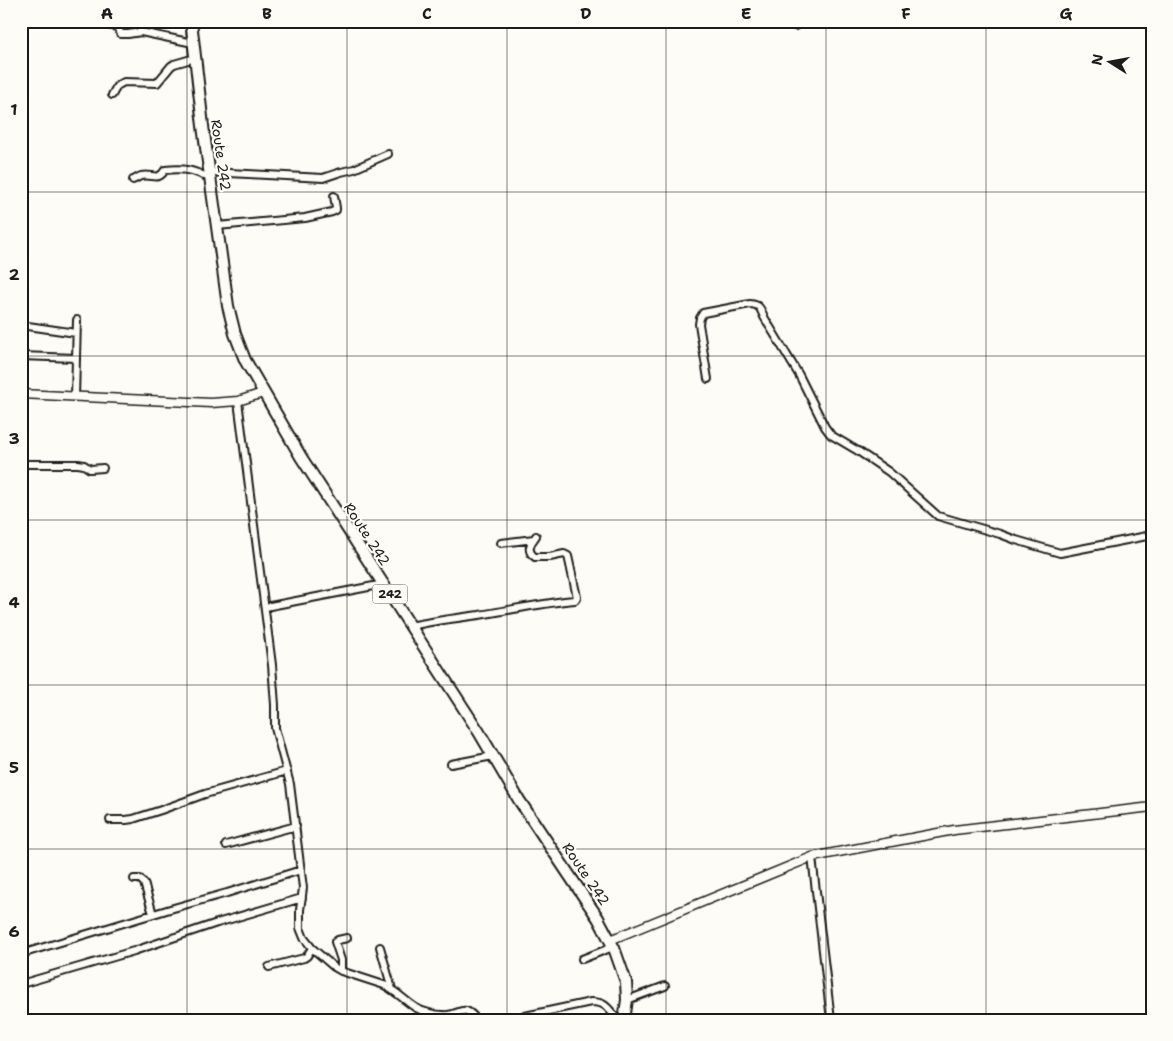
<svg xmlns="http://www.w3.org/2000/svg" width="1173" height="1041" viewBox="0 0 1173 1041" font-family="'Shantell Sans',sans-serif">
  <style>
    .lines { fill: none; stroke-linecap: round; stroke-linejoin: round }
    .minor-casing { stroke: #1c1c1c; stroke-width: 10 }
    .tertiary-casing { stroke: #1c1c1c; stroke-width: 11 }
    .primary-casing { stroke: #1c1c1c; stroke-width: 14 }
    .minor { stroke: #fdfcf7; stroke-width: 6 }
    .tertiary { stroke: #fdfcf7; stroke-width: 8 }
    .primary { stroke: #fdfcf7; stroke-width: 10 }
    .grid { fill: none; stroke: #1c1c1c; stroke-width: 1; stroke-opacity: 0.55 }
    .labels { text-anchor: middle; stroke-width: 4.5; stroke-linejoin: round; paint-order: stroke }
    .shield { fill: #fdfcf7; stroke: #605f5e; stroke-width: 1 }
    .shield-label { font-size: 12px; font-weight: bold; fill: #1c1c1c }
    .street-label { font-size: 14px; fill: #1c1c1c; stroke: #fdfcf7 }
    .neatline { fill: none; stroke: #1c1c1c; stroke-width: 2 }
    .grid-label { font-size: 16px; text-anchor: middle; font-weight: bold; fill: #1c1c1c }
  </style>
  <rect width="100%" height="100%" fill="#fdfcf7"/>
  <filter id="ink" filterUnits="userSpaceOnUse"><feTurbulence type="fractalNoise" baseFrequency=".02" numOctaves="2"/><feDisplacementMap in="SourceGraphic" scale="10" xChannelSelector="R" yChannelSelector="G"/><feConvolveMatrix kernelMatrix="1 2 1 2 8 2 1 2 1" color-interpolation-filters="sRGB"/></filter>
  <g filter="url(#ink)">
    <g class="lines">
      <!-- minor casing -->
      <g class="minor-casing">
        <path id="minor" d="M 794,21 L 795,26
          M 108,25 L 117,27 L 121,34 L 128,34 L 141,32 L 193,43
          M 112,95 L 117,86 L 124,82 L 157,83 L 171,66 L 174,64 L 195,58
          M 210,172 L 323,178 L 341,172 L 354,169 L 388,154
          M 133,180 C 134,180 140,176 141,176 C 152,173 158,182 165,170 C 186,168 193,170 211,179
          M 217,226 L 305,218 L 332,212 L 336,210 L 336,208 L 334,196
          M 21,325 L 76,333
          M 21,356 L 76,358
          M 708,379 L 699,324 L 700,318 L 703,313 L 750,304 C 760,305 760,308 764,317 L 799,375 L 825,427 L 831,435 L 858,451 L 889,472 L 938,516 L 1000,534 L 1016,540 L 1060,553 L 1152,535
          M 75,397 L 77,320
          M 238,401 L 272,665 L 275,705 L 275,728 L 290,784 L 303,888 L 300,910 L 300,928 L 304,938 L 312,948 L 334,967 L 341,971 L 384,985 C 396,991 405,1001 416,1008 C 423,1012 435,1015 443,1015 C 460,1017 462,1001 477,1020
          M 21,464 L 78,464 L 84,465 L 90,469 L 103,468
          M 501,543 L 534,539
          M 265,607 L 384,584
          M 410,626 C 433,621 456,618 479,615 C 511,610 542,603 575,600 L 577,597 L 568,556 L 564,554 L 550,557 L 535,557 C 526,551 530,544 536,536
          M 451,764 L 493,756
          M 110,820 L 126,820 L 133,819 L 161,810 L 205,794 L 287,771
          M 226,845 L 296,826
          M 812,857 L 831,1020
          M 134,879 L 140,879 L 144,883 L 153,914
          M 380,947 L 392,989
          M 21,954 L 170,909 L 227,893 L 301,870
          M 582,959 L 613,947
          M 269,967 L 304,958 L 307,956 L 312,948
          M 341,971 L 341,960 L 335,942 L 338,940 L 347,938
          M 21,984 L 134,951 L 217,923 L 302,898
          M 627,1000 L 665,986
          M 21,1007 L 23,1020
          M 506,1020 L 591,1002 C 607,1002 608,1009 618,1020"/>
      </g>
      <!-- tertiary casing -->
      <g class="tertiary-casing">
        <path id="tertiary" d="M 21,394 L 211,403 L 238,401 L 263,393
          M 610,940 L 812,857 L 954,830 L 1152,807"/>
      </g>
      <!-- primary casing -->
      <g class="primary-casing">
        <path id="primary" d="M 191,21 L 203,126 L 228,306 L 235,334 L 245,360 L 301,457 L 479,732 L 519,800 L 598,918 L 614,948 L 626,982 L 627,1000 L 624,1020"/>
      </g>
      <!-- minor -->
      <use href="#minor" class="minor"/>
      <!-- tertiary -->
      <use href="#tertiary" class="tertiary"/>
      <!-- primary -->
      <use href="#primary" class="primary"/>
    </g>
  </g>
  <!-- grid -->
  <path class="grid" d="M 187,21 L 187,1020M 347,21 L 347,1020M 507,21 L 507,1020M 666,21 L 666,1020M 826,21 L 826,1020M 986,21 L 986,1020M 21,192 L 1152,192M 21,356 L 1152,356M 21,520 L 1152,520M 21,685 L 1152,685M 21,849 L 1152,849"/>
  <g class="labels">
    <!-- shield labels -->
    <rect class="shield" x="372.5" y="584.5" width="35" height="19" rx="4"/>
    <g class="shield-label">
      <text x="390" y="598">242</text>
    </g>
    <!-- street labels -->
    <g class="street-label">
      <text transform="translate(221 155) rotate(82)" y="5">Route 242</text>
      <text transform="translate(367 534) rotate(57)" y="5">Route 242</text>
      <text transform="translate(586 874) rotate(56)" y="5">Route 242</text>
    </g>
  </g>
  <!-- margin -->
  <rect width="1173" height="1041" fill="none" stroke="#fdfcf7" stroke-width="55"/>
  <!-- north arrow -->
  <g transform="translate(1110 62) rotate(281)" stroke="#fdfcf7" stroke-width="4" paint-order="stroke">
  <path d="M0-4L9 19L0 12L-9 19Z" fill="#1c1c1c"/>
  <text y="-8" font-size="14" font-weight="bold" text-anchor="middle" fill="#1c1c1c">N</text>
  </g>
  <rect x="28" y="28" width="1118" height="986" class="neatline"/>
  <g class="grid-label">
    <text x="107" y="19">A</text>
    <text x="267" y="19">B</text>
    <text x="427" y="19">C</text>
    <text x="586" y="19">D</text>
    <text x="746" y="19">E</text>
    <text x="906" y="19">F</text>
    <text x="1066" y="19">G</text>
    <text x="14" y="115">1</text>
    <text x="14" y="280">2</text>
    <text x="14" y="444">3</text>
    <text x="14" y="608">4</text>
    <text x="14" y="773">5</text>
    <text x="14" y="937">6</text>
  </g>
</svg>
